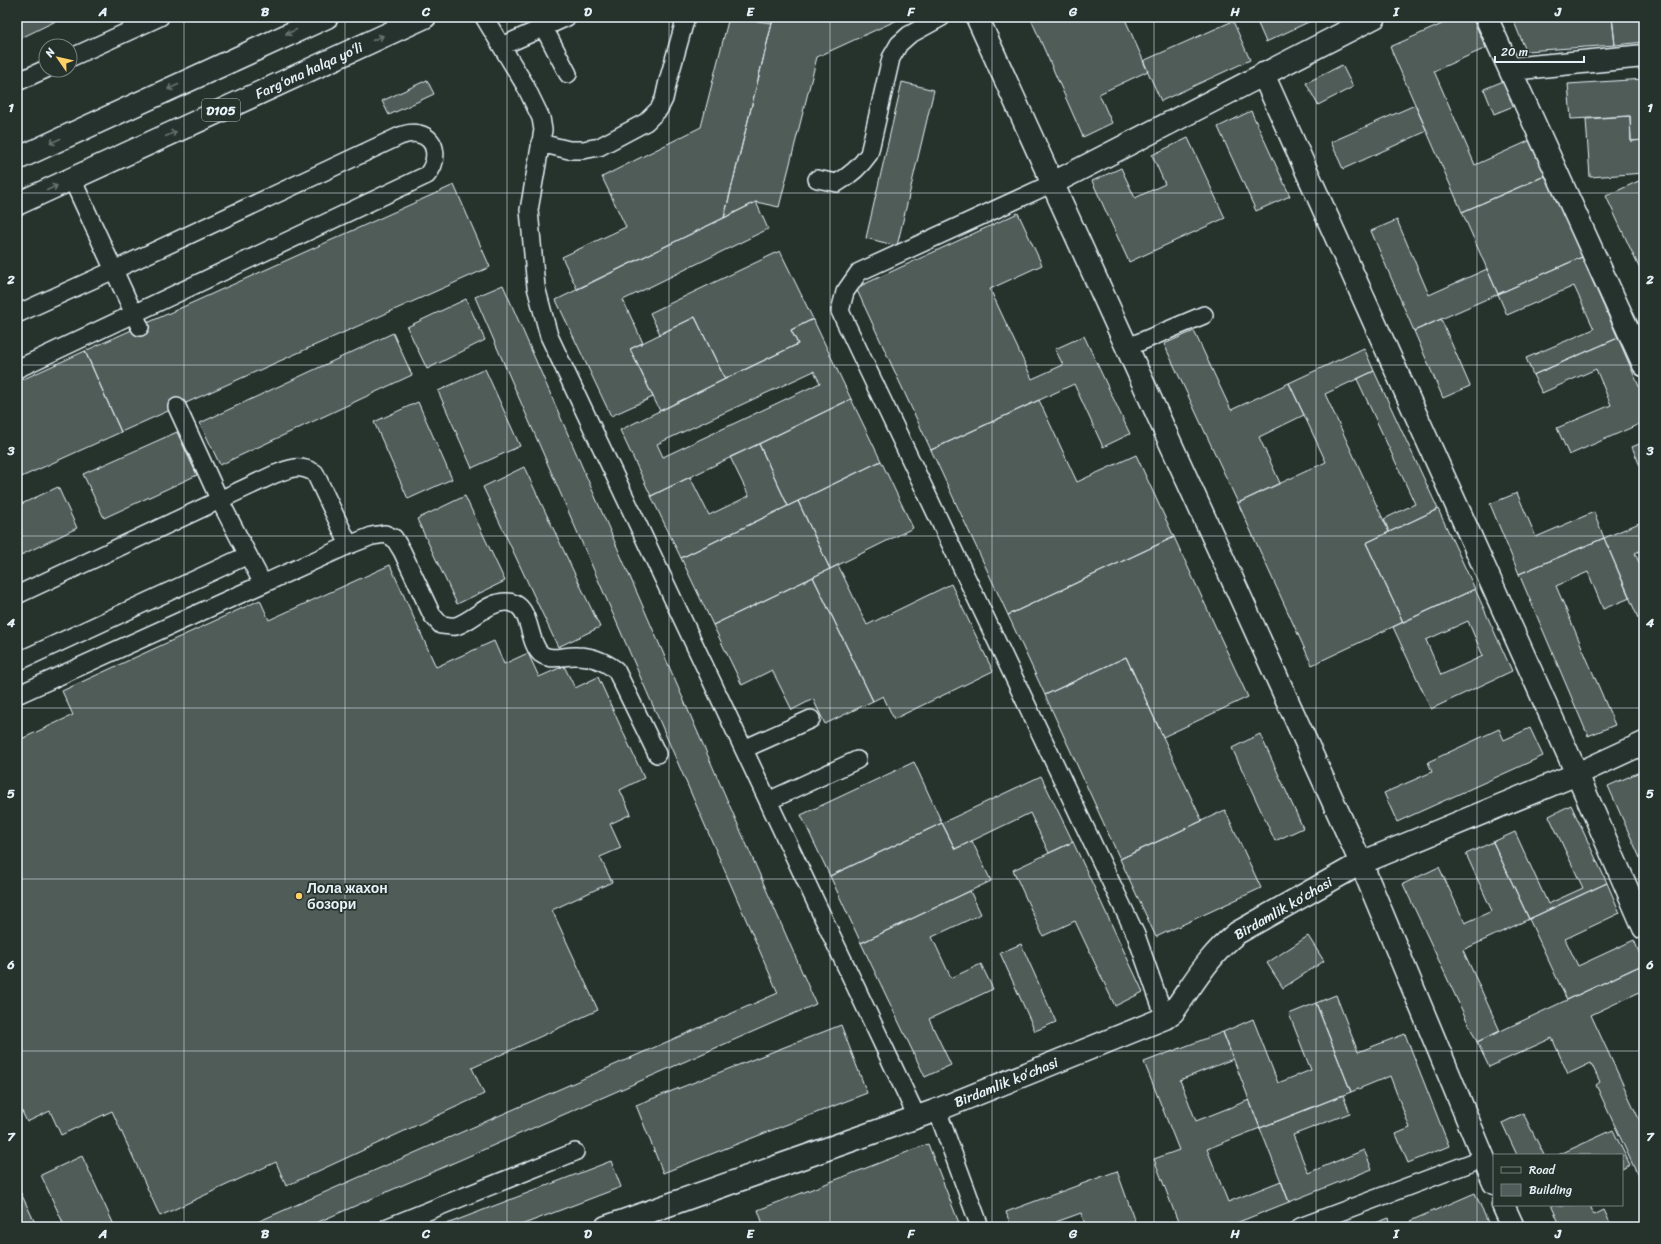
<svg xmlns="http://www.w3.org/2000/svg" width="1661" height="1244" viewBox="0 0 1661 1244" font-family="Sriracha,sans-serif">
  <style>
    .building { fill: #505c59; stroke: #e8f1f8; fill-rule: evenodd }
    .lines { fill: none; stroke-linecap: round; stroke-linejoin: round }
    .lane-casing { stroke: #e8f1f8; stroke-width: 20 }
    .street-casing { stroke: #e8f1f8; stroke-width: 25 }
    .highway-casing { stroke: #e8f1f8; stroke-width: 25 }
    .lane { stroke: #26332d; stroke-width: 17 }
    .street { stroke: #26332d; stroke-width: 22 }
    .highway { stroke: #26332d; stroke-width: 22 }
    .oneway { stroke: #6a7674 }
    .grid { fill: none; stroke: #e8f1f8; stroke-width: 1; stroke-opacity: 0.55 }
    .poi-dot { fill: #ffd166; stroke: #26332d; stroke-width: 1.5 }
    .labels { text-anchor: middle; stroke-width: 3.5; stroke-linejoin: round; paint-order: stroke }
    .shield { fill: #26332d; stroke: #aeb8bb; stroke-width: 1 }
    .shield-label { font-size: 13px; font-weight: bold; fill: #e8f1f8 }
    .street-label { font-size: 14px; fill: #e8f1f8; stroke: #26332d }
    .poi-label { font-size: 14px; font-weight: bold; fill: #e8f1f8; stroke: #26332d; text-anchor: start }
    .neatline { fill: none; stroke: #e8f1f8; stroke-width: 1.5 }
    .grid-label { font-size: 13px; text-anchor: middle; font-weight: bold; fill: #e8f1f8 }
  </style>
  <rect width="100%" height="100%" fill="#26332d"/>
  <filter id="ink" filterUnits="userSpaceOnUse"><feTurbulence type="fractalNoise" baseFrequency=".025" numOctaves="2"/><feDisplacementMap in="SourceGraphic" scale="8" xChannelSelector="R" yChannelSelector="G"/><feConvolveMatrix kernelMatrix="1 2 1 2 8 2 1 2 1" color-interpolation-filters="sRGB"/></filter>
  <g filter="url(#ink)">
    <!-- building -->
    <path class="building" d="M 17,17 L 64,17 L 19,39 L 17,35 Z
      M 729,17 L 772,23 L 724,218 L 577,289 L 562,257 L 626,227 L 602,177 L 701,127 Z
      M 777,17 L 904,17 L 817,57 L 779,207 L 756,202 L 724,218 L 772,23 Z
      M 1030,17 L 1124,17 L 1148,71 L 1099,94 L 1112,123 L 1083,137 Z
      M 1255,17 L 1319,17 L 1266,42 Z
      M 1458,17 L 1472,17 L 1486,48 L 1434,71 L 1475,165 L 1531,140 L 1547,175 L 1462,212 L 1390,47 Z
      M 1512,17 L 1612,17 L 1615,45 L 1526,51 Z
      M 1612,17 L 1640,17 L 1641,21 L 1644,21 L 1644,42 L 1615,45 Z
      M 1233,21 L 1250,60 L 1161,101 L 1143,61 Z
      M 1342,65 L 1353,87 L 1318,105 L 1306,83 Z
      M 1644,79 L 1644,140 L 1631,141 L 1630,116 L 1571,119 L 1568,84 Z
      M 427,80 L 434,94 L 389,115 L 382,101 Z
      M 1506,80 L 1516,105 L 1494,114 L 1484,89 Z
      M 902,82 L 934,90 L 897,246 L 866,238 Z
      M 1415,105 L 1427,131 L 1343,169 L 1331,142 Z
      M 1251,111 L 1290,196 L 1256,211 L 1218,127 Z
      M 1630,116 L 1631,141 L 1644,140 L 1644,173 L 1590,177 L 1586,119 Z
      M 1188,138 L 1225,218 L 1129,262 L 1092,181 L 1121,168 L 1135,198 L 1165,184 L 1152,155 Z
      M 1547,175 L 1582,257 L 1498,294 L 1462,212 Z
      M 1643,179 L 1644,181 L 1644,278 L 1606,196 Z
      M 454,185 L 490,267 L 121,432 L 85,351 Z
      M 756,202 L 768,229 L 623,300 L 643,343 L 630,349 L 653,397 L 611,416 L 556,300 Z
      M 1018,213 L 1042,265 L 990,289 L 1032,379 L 1063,365 L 1055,349 L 1084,336 L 1130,434 L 1103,447 L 1074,384 L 931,450 L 856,288 Z
      M 1397,220 L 1429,295 L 1487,269 L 1498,294 L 1414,331 L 1371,231 Z
      M 780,251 L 813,319 L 791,330 L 798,344 L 725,379 L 695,317 L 660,334 L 650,313 Z
      M 1582,257 L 1618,338 L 1533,375 L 1526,358 L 1594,329 L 1574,286 L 1507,315 L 1498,294 Z
      M 503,285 L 816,1004 L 307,1227 L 246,1227 L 778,993 L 475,297 Z
      M 466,299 L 485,340 L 427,369 L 407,327 Z
      M 695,317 L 725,379 L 660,411 L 630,349 Z
      M 813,319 L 851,399 L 651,496 L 620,430 L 798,344 L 791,330 ZM 814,371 L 820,383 L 663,457 L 657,444 Z
      M 1441,319 L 1470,386 L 1443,398 L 1414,331 Z
      M 1194,331 L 1231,410 L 1289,383 L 1304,415 L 1259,437 L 1280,483 L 1238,503 L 1164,344 Z
      M 393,333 L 412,375 L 220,465 L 200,423 Z
      M 1618,338 L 1644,398 L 1644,422 L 1569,455 L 1557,428 L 1611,405 L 1596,369 L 1542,393 L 1533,375 Z
      M 1364,348 L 1374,371 L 1325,394 L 1389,532 L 1366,543 L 1403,622 L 1312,665 L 1238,503 L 1326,462 L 1289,383 Z
      M 85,351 L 121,432 L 17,479 L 17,382 Z
      M 485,369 L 520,446 L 472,468 L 438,391 Z
      M 1374,371 L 1438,509 L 1389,532 L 1384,519 L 1415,504 L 1357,379 Z
      M 851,399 L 881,461 L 788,506 L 759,444 Z
      M 1039,400 L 1077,482 L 1136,455 L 1174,537 L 1008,615 L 931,450 Z
      M 418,402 L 452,479 L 408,499 L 374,422 Z
      M 177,432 L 197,475 L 104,518 L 83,474 Z
      M 1644,442 L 1644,475 L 1632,447 Z
      M 759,444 L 788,506 L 681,558 L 651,496 L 690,477 L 709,515 L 749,496 L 730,457 Z
      M 881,461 L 913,528 L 830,569 L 798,501 Z
      M 524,467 L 600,627 L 558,647 L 483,487 Z
      M 58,487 L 77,528 L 17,557 L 17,506 Z
      M 1517,493 L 1536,537 L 1594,512 L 1604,538 L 1519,574 L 1490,504 Z
      M 465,496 L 505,581 L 457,604 L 417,519 Z
      M 798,501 L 830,569 L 713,625 L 681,558 Z
      M 1438,509 L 1475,589 L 1403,622 L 1366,543 Z
      M 1644,521 L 1644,549 L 1635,553 L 1644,574 L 1644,616 L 1638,618 L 1604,538 Z
      M 1174,537 L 1248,697 L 1163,737 L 1126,657 L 1045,695 L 1008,615 Z
      M 1604,538 L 1630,598 L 1603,609 L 1588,572 L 1556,586 L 1615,725 L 1588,736 L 1519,574 Z
      M 390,565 L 436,667 L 494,641 L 504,664 L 528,653 L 539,677 L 564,666 L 575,688 L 598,677 L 644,778 L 620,790 L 631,814 L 610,824 L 621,848 L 600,857 L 612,882 L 552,910 L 598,1010 L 472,1068 L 484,1094 L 286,1186 L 276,1162 L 160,1216 L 112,1111 L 61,1135 L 50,1111 L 27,1122 L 17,1101 L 17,741 L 73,715 L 62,691 L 260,600 L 269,620 Z
      M 838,565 L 867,625 L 951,584 L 993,671 L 894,719 L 883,696 L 873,701 L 813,577 Z
      M 813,577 L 873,701 L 825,724 L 813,699 L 792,710 L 772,670 L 742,685 L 713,625 Z
      M 1475,589 L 1512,671 L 1431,709 L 1393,627 ZM 1468,621 L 1483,656 L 1441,675 L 1426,640 Z
      M 1126,657 L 1202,821 L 1120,859 L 1045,695 Z
      M 1530,728 L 1543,756 L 1397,822 L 1384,793 L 1432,772 L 1428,762 L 1499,729 L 1504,740 Z
      M 1260,734 L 1303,828 L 1275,841 L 1232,748 Z
      M 914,762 L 942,823 L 830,876 L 801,815 Z
      M 1644,770 L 1644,867 L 1608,786 Z
      M 1041,776 L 1073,842 L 1049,853 L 1030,813 L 955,849 L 942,823 Z
      M 1571,805 L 1607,883 L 1529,919 L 1493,842 L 1515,832 L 1548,904 L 1583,888 L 1549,816 Z
      M 1225,810 L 1261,888 L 1156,937 L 1120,859 Z
      M 942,823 L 955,849 L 972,841 L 991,881 L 861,943 L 830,876 Z
      M 1073,842 L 1143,992 L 1115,1006 L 1075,921 L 1043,936 L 1013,870 Z
      M 1493,842 L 1529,919 L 1463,950 L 1500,1031 L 1477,1042 L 1403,884 L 1439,867 L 1465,923 L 1492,911 L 1466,854 Z
      M 1607,883 L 1620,913 L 1565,939 L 1578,966 L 1634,940 L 1644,964 L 1567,1000 L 1529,919 Z
      M 970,891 L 981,914 L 932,937 L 951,978 L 981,964 L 993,989 L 929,1019 L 951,1065 L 925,1077 L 861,943 Z
      M 1308,936 L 1324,961 L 1283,988 L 1267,963 Z
      M 1021,944 L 1056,1022 L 1035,1031 L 1000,953 Z
      M 1644,964 L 1644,990 L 1591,1015 L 1644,1130 L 1644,1189 L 1596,1085 L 1600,1082 L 1591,1063 L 1568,1074 L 1552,1038 L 1489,1067 L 1477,1042 Z
      M 1336,995 L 1358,1052 L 1405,1034 L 1449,1146 L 1408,1163 L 1396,1134 L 1410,1128 L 1390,1076 L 1351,1092 L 1316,1003 Z
      M 1316,1003 L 1351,1092 L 1260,1128 L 1223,1032 L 1253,1019 L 1278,1083 L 1311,1070 L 1289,1014 Z
      M 841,1025 L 867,1093 L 663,1173 L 636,1105 Z
      M 1223,1032 L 1233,1059 L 1180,1080 L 1196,1121 L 1249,1100 L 1260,1128 L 1207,1149 L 1228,1202 L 1281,1181 L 1289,1202 L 1226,1227 L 1180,1227 L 1154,1159 L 1179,1150 L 1144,1062 Z
      M 1343,1095 L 1350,1113 L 1293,1135 L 1308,1173 L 1364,1150 L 1372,1169 L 1289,1202 L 1260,1128 Z
      M 1523,1113 L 1544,1155 L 1517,1155 L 1502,1123 Z
      M 1613,1130 L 1630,1165 L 1622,1169 L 1622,1155 L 1558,1155 Z
      M 928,1144 L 959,1223 L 948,1227 L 764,1227 L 758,1210 Z
      M 82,1156 L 115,1227 L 65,1227 L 41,1175 Z
      M 611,1161 L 621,1187 L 516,1227 L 439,1227 Z
      M 1117,1171 L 1137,1227 L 1086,1227 L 1081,1213 L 1056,1222 L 1058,1227 L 1011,1227 L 1006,1212 Z
      M 17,1185 L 37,1227 L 17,1227 Z
      M 1475,1193 L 1490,1227 L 1457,1227 L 1456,1225 L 1450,1227 L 1413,1227 L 1410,1221 Z
      M 1551,1205 L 1590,1205 L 1594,1215 L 1604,1210 L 1612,1227 L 1561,1227 Z
      M 1389,1218 L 1392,1227 L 1365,1227 Z
      M 959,1223 L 960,1227 L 948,1227 Z"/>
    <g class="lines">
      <!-- lane casing -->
      <g class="lane-casing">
        <path id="lane" d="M 484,17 L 525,85 L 541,118 L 543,130 L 529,210 L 536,287 L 549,336 L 917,1117
          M 544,28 L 568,74
          M 502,46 L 567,17
          M 70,58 L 160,17
          M 17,82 L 46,69
          M 540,143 L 569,150 L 583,150 L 599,147 L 646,122 L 659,109 L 664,99 L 668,81 L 686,17
          M 72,179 L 140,327
          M 817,179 L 837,183 C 851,175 860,167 869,154 L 891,58 L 899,44 L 909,35 L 942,17
          M 1053,183 L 859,272 L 845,292 L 840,311 L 1136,935 L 1165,1018
          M 17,314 L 114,270 L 400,136 C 406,134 412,132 419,134 C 439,139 438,162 427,175 L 17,369
          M 1128,347 L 1204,315
          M 177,407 L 220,501 L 263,584
          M 17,595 L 275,474 C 292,468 299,464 315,473 L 349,545 L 372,536 L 385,534 L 394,538 L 402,551 L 432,615 L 441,625 C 446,625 452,627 456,626 C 473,621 487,602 506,602 C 533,602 526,641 541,654 C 552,662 564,655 577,656 C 592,656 604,661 616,670 L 657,754
          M 17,662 L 248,555
          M 17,695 L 349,545
          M 744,749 L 811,719
          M 768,801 L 857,760
          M 937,1110 L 980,1227
          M 388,1227 L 575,1152
          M 1300,1227 L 1484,1158"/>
      </g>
      <!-- street casing -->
      <g class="street-casing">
        <path id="street" d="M 977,17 L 1361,863 L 1494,1183
          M 1486,17 L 1644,365
          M 1510,69 L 1644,56
          M 1263,74 L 1577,774 L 1644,928
          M 1053,183 L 1375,17
          M 1503,1205 L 1513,1227
          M 606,1227 L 937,1110 L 1165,1018 L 1173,1012 C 1194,983 1208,956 1237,933 L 1361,863 L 1577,774 L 1644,743"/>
      </g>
      <!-- highway casing -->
      <g class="highway-casing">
        <g id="highway">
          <path d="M 17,159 L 327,17"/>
          <path id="s1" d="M 17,204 L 425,17"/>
        </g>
      </g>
      <!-- lane -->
      <use href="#lane" class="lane"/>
      <!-- street -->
      <use href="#street" class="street"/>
      <!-- highway -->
      <use href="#highway" class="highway"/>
    </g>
    <!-- one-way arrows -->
    <defs><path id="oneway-shaft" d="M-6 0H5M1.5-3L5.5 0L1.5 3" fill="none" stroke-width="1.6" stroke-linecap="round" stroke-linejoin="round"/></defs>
    <g class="oneway">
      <use href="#oneway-shaft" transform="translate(291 32) rotate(156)"/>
      <use href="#oneway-shaft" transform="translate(378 38) rotate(-25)"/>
      <use href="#oneway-shaft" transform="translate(173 87) rotate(155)"/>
      <use href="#oneway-shaft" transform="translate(171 134) rotate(-25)"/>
      <use href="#oneway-shaft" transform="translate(55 141) rotate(155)"/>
      <use href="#oneway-shaft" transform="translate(52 188) rotate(-25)"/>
    </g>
  </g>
  <!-- grid -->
  <path class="grid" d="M 184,17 L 184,1227M 345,17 L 345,1227M 507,17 L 507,1227M 669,17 L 669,1227M 830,17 L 830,1227M 992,17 L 992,1227M 1154,17 L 1154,1227M 1316,17 L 1316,1227M 1477,17 L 1477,1227M 17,193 L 1644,193M 17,365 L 1644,365M 17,536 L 1644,536M 17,708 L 1644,708M 17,879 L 1644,879M 17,1051 L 1644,1051"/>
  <!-- markers -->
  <circle class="poi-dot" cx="299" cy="896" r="4"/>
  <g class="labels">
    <!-- shield labels -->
    <rect class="shield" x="202" y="99" width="38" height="22" rx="3"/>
    <g class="shield-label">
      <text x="221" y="115">D105</text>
    </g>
    <!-- street labels -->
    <g class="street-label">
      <text dy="5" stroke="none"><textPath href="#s1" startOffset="321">Farg‘ona halqa yo‘li</textPath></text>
      <text transform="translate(1283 908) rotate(-30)" y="5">Birdamlik koʻchasi</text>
      <text transform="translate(1006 1082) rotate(-22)" y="5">Birdamlik koʻchasi</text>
    </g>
    <!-- poi labels -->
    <g class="poi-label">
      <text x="307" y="893">Лола жахон<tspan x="307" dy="16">бозори</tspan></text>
    </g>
  </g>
  <!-- margin -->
  <rect width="1661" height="1244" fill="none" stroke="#26332d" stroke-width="44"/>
  <!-- legend -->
  <rect x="1493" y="1154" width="130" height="52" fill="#26332d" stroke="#747f7e"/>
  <rect x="1501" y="1167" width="20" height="6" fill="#26332d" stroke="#747f7e"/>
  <text x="1529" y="1174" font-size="12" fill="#e8f1f8">Road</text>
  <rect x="1501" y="1184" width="20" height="12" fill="#505c59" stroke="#747f7e"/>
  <text x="1529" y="1194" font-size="12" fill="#e8f1f8">Building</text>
  <!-- north arrow -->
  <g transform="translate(58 58) rotate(304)"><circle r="19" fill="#26332d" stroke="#747f7e"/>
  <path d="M0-3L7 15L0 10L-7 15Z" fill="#ffd166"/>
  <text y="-6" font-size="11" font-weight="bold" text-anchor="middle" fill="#e8f1f8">N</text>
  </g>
  <!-- scale -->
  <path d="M1495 56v6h89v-6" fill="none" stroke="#e8f1f8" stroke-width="2"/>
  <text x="1501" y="56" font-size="12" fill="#e8f1f8" stroke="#26332d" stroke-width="3" paint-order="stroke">20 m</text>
  <rect x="22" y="22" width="1617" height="1200" class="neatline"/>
  <g class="grid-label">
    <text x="103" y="16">A</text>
    <text x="265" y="16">B</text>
    <text x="426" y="16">C</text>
    <text x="588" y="16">D</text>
    <text x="750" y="16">E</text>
    <text x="911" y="16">F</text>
    <text x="1073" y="16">G</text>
    <text x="1235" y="16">H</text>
    <text x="1396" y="16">I</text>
    <text x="1558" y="16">J</text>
    <text x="11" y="112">1</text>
    <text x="1650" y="112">1</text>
    <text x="11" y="284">2</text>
    <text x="1650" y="284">2</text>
    <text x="11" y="455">3</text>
    <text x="1650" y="455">3</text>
    <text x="11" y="627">4</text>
    <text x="1650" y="627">4</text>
    <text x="11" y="798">5</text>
    <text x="1650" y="798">5</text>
    <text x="11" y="969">6</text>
    <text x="1650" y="969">6</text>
    <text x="11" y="1141">7</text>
    <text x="1650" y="1141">7</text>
    <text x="103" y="1238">A</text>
    <text x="265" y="1238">B</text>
    <text x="426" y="1238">C</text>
    <text x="588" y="1238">D</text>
    <text x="750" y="1238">E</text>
    <text x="911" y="1238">F</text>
    <text x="1073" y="1238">G</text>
    <text x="1235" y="1238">H</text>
    <text x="1396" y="1238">I</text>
    <text x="1558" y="1238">J</text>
  </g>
</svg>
